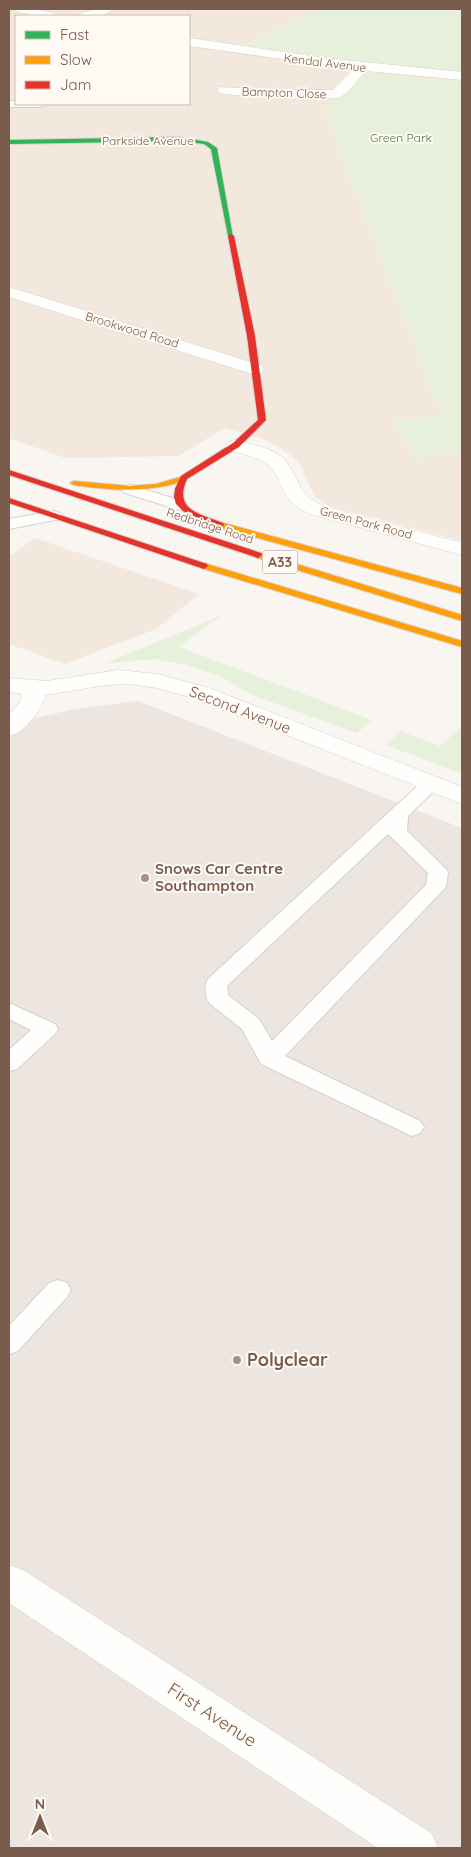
<svg xmlns="http://www.w3.org/2000/svg" width="471" height="1857" viewBox="0 0 471 1857" font-family="Quicksand,sans-serif">
  <style>
    .residential { fill: #f2e8de; fill-rule: evenodd }
    .industrial { fill: #ede5e0 }
    .green { fill: #e7f0db }
    .lines { fill: none; stroke-linecap: round; stroke-linejoin: round }
    .lane-casing { stroke: #d7d1cb; stroke-width: 2 }
    .street-casing { stroke: #d7d1cb; stroke-width: 1 }
    .fast-casing { stroke: #d9d2cb; stroke-width: 2 }
    .slow-casing { stroke: #d9d2cb; stroke-width: 2 }
    .jam-casing { stroke: #d9d2cb; stroke-width: 2 }
    .lane { fill: #fefefd; fill-rule: evenodd }
    .street { fill: #fefefd; fill-rule: evenodd }
    .fast { fill: #30b455; fill-rule: evenodd }
    .slow { fill: #ff9f0a; fill-rule: evenodd }
    .jam { fill: #e5322d; fill-rule: evenodd }
    .poi-dot { fill: #a69286; stroke: #fffaf3; stroke-width: 2 }
    .labels { text-anchor: middle; stroke-width: 4; stroke-linejoin: round; paint-order: stroke }
    .far-street-label { font-size: 12px; fill: #7a5c4d; stroke: #fffaf3 }
    .far-park-label { font-size: 12px; fill: #537a41; stroke: #fffaf3 }
    .shield { fill: #fffaf3; stroke: #a28b7f; stroke-width: 1 }
    .shield-label { font-size: 14px; font-weight: bold; fill: #7a5c4d }
    .street-label { font-size: 15px; fill: #7a5c4d; stroke: #fffaf3 }
    .poi-label { font-size: 15px; font-weight: bold; fill: #7a5c4d; stroke: #fffaf3; text-anchor: start }
    .near-poi-label { font-size: 18px; font-weight: bold; fill: #7a5c4d; stroke: #fffaf3; text-anchor: start }
    .near-street-label { font-size: 18px; fill: #7a5c4d; stroke: #fffaf3 }
  </style>
  <rect width="100%" height="100%" fill="#f9f5f0"/>
  <!-- residential -->
  <path class="residential" d="M 9,9 L 317,9 L 241,47 L 462,72 L 462,82 L 359,73 L 325,110 L 443,417 L 393,421 L 415,458 L 462,452 L 462,541 L 329,506 L 315,497 L 299,462 L 281,448 L 260,438 L 224,428 L 179,456 L 65,458 L 9,438 ZM 16,16 L 189,16 L 189,104 L 16,104 Z
    M 35,538 L 199,594 L 156,629 L 65,664 L 9,644 L 9,557 Z"/>
  <!-- industrial -->
  <path class="industrial" d="M 138,701 L 462,828 L 462,1848 L 9,1848 L 9,724 L 75,709 Z"/>
  <!-- green -->
  <path class="green" d="M 317,9 L 462,9 L 462,72 L 340,61 L 240,48 Z
    M 359,73 L 462,82 L 462,452 L 415,459 L 393,421 L 443,417 L 325,110 Z
    M 222,615 L 179,647 L 372,720 L 357,733 L 252,695 L 222,677 L 187,665 L 155,659 L 106,663 Z
    M 462,726 L 462,774 L 386,745 L 400,731 L 440,746 Z"/>
  <g class="lines">
    <!-- lane casing -->
    <g class="lane-casing">
      <path id="lane" d="M 9,101 L 16,101 L 16,104 L 45,104 L 40,107 L 9,107 Z
        M 130,485 L 185,502 L 187,505 L 185,508 L 179,510 L 125,493 L 122,490 L 125,487 Z
        M 54,511 L 60,513 L 62,516 L 60,519 L 9,529 L 9,519 Z
        M 431,778 L 438,780 L 441,784 L 408,816 L 407,831 L 445,868 L 448,872 L 446,887 L 285,1056 L 420,1121 L 424,1127 L 420,1133 L 412,1136 L 261,1064 L 242,1029 L 209,1003 C 205,996 204,986 208,979 L 424,780 ZM 388,834 L 428,873 L 426,885 L 272,1041 L 259,1019 L 228,995 L 227,986 Z
        M 9,1003 L 55,1024 L 58,1029 L 55,1034 L 17,1069 L 9,1071 L 9,1050 L 31,1030 L 9,1019 Z
        M 58,1280 L 67,1283 L 71,1290 L 67,1297 L 18,1351 L 9,1354 L 9,1326 L 49,1283 Z"/>
    </g>
    <!-- street casing -->
    <g class="street-casing">
      <path id="street" d="M 14,9 L 34,9 L 54,13 L 56,16 L 36,16 L 16,11 Z
        M 96,9 L 113,9 C 104,17 90,17 79,16 L 81,13 Z
        M 189,38 L 325,58 L 462,72 L 462,80 L 366,71 C 359,78 351,90 342,96 C 329,103 244,96 225,94 L 220,93 L 218,90 L 220,87 L 274,90 L 333,90 L 354,69 L 189,46 Z
        M 9,287 L 261,365 L 264,369 L 261,373 L 255,374 L 249,373 L 9,297 Z
        M 235,440 C 250,444 271,447 283,458 C 295,469 297,486 306,495 C 312,501 320,504 327,507 L 462,543 L 462,555 L 313,515 C 300,510 290,504 284,491 C 279,482 277,472 268,465 C 257,456 241,454 228,450 L 225,446 L 228,442 Z
        M 118,670 L 157,674 L 209,688 L 462,787 L 462,804 L 193,698 L 157,688 L 130,684 L 106,685 L 46,695 C 41,710 25,733 9,736 L 9,715 L 20,702 L 22,694 L 9,692 L 9,678 L 47,681 Z
        M 9,1565 L 23,1570 L 431,1833 L 438,1848 L 378,1848 L 9,1603 Z"/>
    </g>
    <!-- fast casing -->
    <g class="fast-casing">
      <path id="fast" d="M 179,137 L 208,142 L 217,148 L 233,237 L 228,236 L 211,149 L 204,144 L 179,141 L 9,144 L 9,140 Z"/>
    </g>
    <!-- slow casing -->
    <g class="slow-casing">
      <path id="slow" d="M 184,476 L 187,476 L 187,480 C 149,493 114,491 74,485 L 70,483 L 74,481 L 130,486 L 156,484 Z
        M 213,520 L 462,588 L 462,594 L 210,525 L 210,521 Z
        M 258,552 L 462,615 L 462,621 L 255,557 L 254,555 Z
        M 204,563 L 462,641 L 462,647 L 201,568 L 201,564 Z"/>
    </g>
    <!-- jam casing -->
    <g class="jam-casing">
      <path id="jam" d="M 231,234 L 234,236 L 255,336 L 266,420 L 239,447 L 187,479 C 173,510 200,514 223,523 L 224,525 L 220,528 L 183,511 L 176,504 L 174,497 L 175,489 L 181,476 L 233,443 L 258,420 L 247,336 L 228,236 Z
        M 9,470 L 261,553 L 262,555 L 258,558 L 9,475 Z
        M 9,498 L 207,564 L 208,566 L 204,569 L 201,568 L 9,503 Z"/>
    </g>
    <!-- lane -->
    <use href="#lane" class="lane"/>
    <!-- street -->
    <use href="#street" class="street"/>
    <!-- fast -->
    <use href="#fast" class="fast"/>
    <!-- slow -->
    <use href="#slow" class="slow"/>
    <!-- jam -->
    <use href="#jam" class="jam"/>
  </g>
  <!-- markers -->
  <g class="poi-dot">
    <circle cx="145" cy="878" r="5"/>
    <circle cx="237" cy="1360" r="5"/>
  </g>
  <g class="labels">
    <!-- far-street labels -->
    <g class="far-street-label">
      <text transform="translate(325 63) rotate(7)" y="4">Kendal Avenue</text>
      <text transform="translate(284 93) rotate(2)" y="4">Bampton Close</text>
      <text x="148" y="145">Parkside Avenue</text>
      <text transform="translate(132 330) rotate(17)" y="4">Brookwood Road</text>
      <text transform="translate(366 523) rotate(15)" y="4">Green Park Road</text>
      <text transform="translate(210 526) rotate(18)" y="4">Redbridge Road</text>
    </g>
    <!-- far-park labels -->
    <g class="far-park-label">
      <text x="401" y="142">Green Park</text>
    </g>
    <!-- shield labels -->
    <rect class="shield" x="262.5" y="550.5" width="35" height="23" rx="4"/>
    <g class="shield-label">
      <text x="280" y="567">A33</text>
    </g>
    <!-- street labels -->
    <g class="street-label">
      <text transform="translate(240 710) rotate(21)" y="5">Second Avenue</text>
    </g>
    <!-- poi labels -->
    <g class="poi-label">
      <text x="155" y="874">Snows Car Centre<tspan x="155" dy="17">Southampton</tspan></text>
    </g>
    <!-- near-poi labels -->
    <g class="near-poi-label">
      <text x="247" y="1366">Polyclear</text>
    </g>
    <!-- near-street labels -->
    <g class="near-street-label">
      <text transform="translate(212 1715) rotate(33)" y="6">First Avenue</text>
    </g>
  </g>
  <!-- border -->
  <rect width="471" height="1857" fill="none" stroke="#7a5c4d" stroke-width="20"/>
  <!-- legend -->
  <rect x="15" y="15" width="175" height="90" fill="#fffaf3" stroke="#cabbb1"/>
  <rect x="25" y="31" width="25" height="8" fill="#30b455" stroke="#cabbb1"/>
  <text x="60" y="40" font-size="15" fill="#7a5c4d">Fast</text>
  <rect x="25" y="56" width="25" height="8" fill="#ff9f0a" stroke="#cabbb1"/>
  <text x="60" y="65" font-size="15" fill="#7a5c4d">Slow</text>
  <rect x="25" y="81" width="25" height="8" fill="#e5322d" stroke="#cabbb1"/>
  <text x="60" y="90" font-size="15" fill="#7a5c4d">Jam</text>
  <!-- north arrow -->
  <g transform="translate(40 1817)" stroke="#fffaf3" stroke-width="4" paint-order="stroke">
  <path d="M0-4L9 19L0 12L-9 19Z" fill="#7a5c4d"/>
  <text y="-8" font-size="14" font-weight="bold" text-anchor="middle" fill="#7a5c4d">N</text>
  </g>
</svg>
